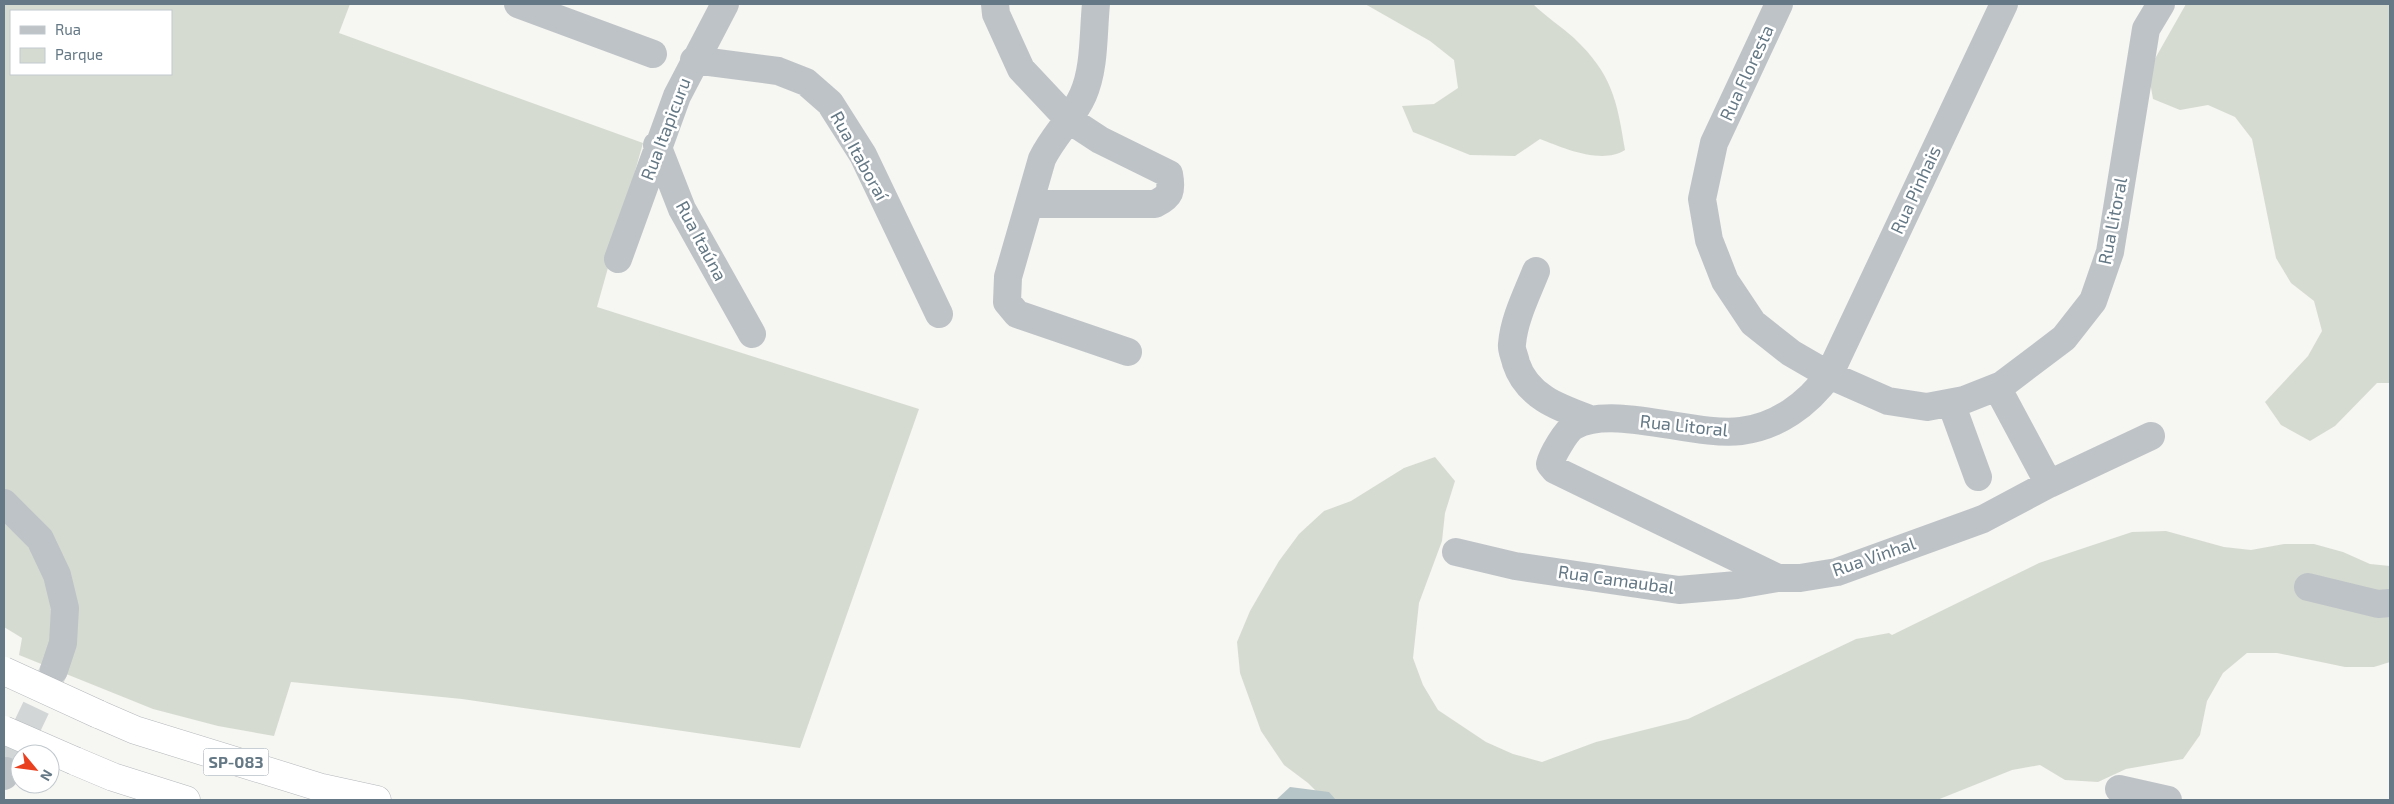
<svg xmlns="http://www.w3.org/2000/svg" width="2394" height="804" viewBox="0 0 2394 804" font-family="'Exo 2',sans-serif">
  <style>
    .green { fill: #d6dbd1; fill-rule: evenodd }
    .water { fill: #b6c5c8 }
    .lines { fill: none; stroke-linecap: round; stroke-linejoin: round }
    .minor-tunnel { stroke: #d2d6d7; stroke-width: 28; stroke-dasharray: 28 14; stroke-linecap: butt }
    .highway-casing { stroke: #b4b8bb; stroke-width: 29 }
    .minor { stroke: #bec3c7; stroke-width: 28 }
    .highway { stroke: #fff; stroke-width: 28 }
    .highway-bridge-casing { stroke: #b4b8bb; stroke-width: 29; stroke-linecap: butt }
    .highway-bridge { stroke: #fff; stroke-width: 28 }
    .labels { text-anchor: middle; stroke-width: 5; stroke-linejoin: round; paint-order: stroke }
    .shield { fill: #fff; stroke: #92a0aa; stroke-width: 1 }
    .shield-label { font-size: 16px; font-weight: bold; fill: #647885 }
    .street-label { font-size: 18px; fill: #647885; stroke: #fff }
  </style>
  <rect width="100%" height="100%" fill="#f6f6f2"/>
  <!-- green -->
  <path class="green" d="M 4,4 L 350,4 L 339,33 L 643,143 L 597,307 L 919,409 L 800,748 L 462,699 L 291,682 L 274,736 L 218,726 L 153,709 L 19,655 L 22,638 L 4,627 ZM 11,11 L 171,11 L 171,74 L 11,74 Z
    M 1365,4 L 1533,4 C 1546,17 1561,26 1574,38 C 1612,74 1617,100 1625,150 C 1602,165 1563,148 1540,139 L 1515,156 L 1470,155 L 1413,132 L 1402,106 L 1434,104 L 1458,88 L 1454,60 L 1430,41 Z
    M 2186,4 L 2390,4 L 2390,383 L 2377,383 L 2335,426 L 2310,441 L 2281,425 L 2265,402 L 2308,356 L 2322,331 L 2314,301 L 2291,283 L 2276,258 L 2252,139 L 2235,117 L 2208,105 L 2180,110 L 2153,99 L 2148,71 Z
    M 1435,457 L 1455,481 L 1445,513 L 1442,541 L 1419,603 L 1413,658 L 1423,685 L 1438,710 L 1486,742 L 1513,754 L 1542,762 L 1596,742 L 1688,719 L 1856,639 L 1889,633 L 1892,635 L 2039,563 L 2132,532 L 2166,531 L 2224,547 L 2251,550 L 2284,544 L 2314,544 L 2343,552 L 2370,564 L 2390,566 L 2390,662 L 2374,667 L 2345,667 L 2277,653 L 2247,653 L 2223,673 L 2207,701 L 2200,735 L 2183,759 L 2126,769 L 2098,782 L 2065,780 L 2040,765 L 2012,770 L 1937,800 L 1325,800 L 1308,783 L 1284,765 L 1261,731 L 1240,673 L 1237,642 L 1250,611 L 1279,561 L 1299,534 L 1324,511 L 1351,501 L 1404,468 Z"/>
  <!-- water -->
  <path class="water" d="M 1290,787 L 1329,792 L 1336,800 L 1276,800 Z"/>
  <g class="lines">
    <!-- minor-tunnel -->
    <path class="minor-tunnel" d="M 6,771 L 54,670"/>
    <!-- highway casing -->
    <g class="highway-casing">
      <path id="highway" d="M 98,714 L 135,730 L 322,788 L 377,800
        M 75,761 L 113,777 L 186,800"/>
    </g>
    <!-- minor -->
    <path class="minor" d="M 518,4 L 653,54
      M 995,4 L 996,14 L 1021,69 L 1068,119 L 1100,140 L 1169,174 C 1172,191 1171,196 1155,204 L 1029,204
      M 1096,4 C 1093,33 1095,68 1083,95 C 1073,118 1053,136 1042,159 L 1008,277 L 1007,302 L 1017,314 L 1128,352
      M 1779,4 L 1714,143 L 1702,199 L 1709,240 L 1725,281 L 1753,323 L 1791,353 L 1829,375 L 1888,401 L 1927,407 L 1964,400 L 2002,385 L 2064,338 L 2093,301 L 2110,252 L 2146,29 L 2161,4
      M 2004,4 L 1829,375 C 1808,404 1777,427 1741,431 C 1695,437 1613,404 1574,426 C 1566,431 1552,455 1550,464 L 1555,470 L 1778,578 L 1800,578 L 1837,572 L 1983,519 L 2049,484 L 2151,436
      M 694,60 L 778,71 L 806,82 L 830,103 L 863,155 L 939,314
      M 657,145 L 682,209 L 752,334
      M 618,259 L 677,96 L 725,4
      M 1536,271 C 1527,294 1514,319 1512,344 C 1511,350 1515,357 1516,363 C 1527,397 1560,408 1590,419
      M 1997,387 L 2049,484
      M 1951,403 L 1978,477
      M 4,503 L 40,539 L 57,575 L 65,608 L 63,643 L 54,670
      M 1456,552 L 1515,566 L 1679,590 L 1737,585 L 1778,578
      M 2308,587 L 2378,604 L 2390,603
      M 4,776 L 6,771
      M 2119,789 L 2168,800"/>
    <!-- highway -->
    <use href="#highway" class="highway"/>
    <!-- highway-bridge casing -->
    <g class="highway-bridge-casing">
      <path id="highway-bridge" d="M 4,671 L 98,714
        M 4,730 L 75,761"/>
    </g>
    <!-- highway-bridge -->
    <use href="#highway-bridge" class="highway-bridge"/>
  </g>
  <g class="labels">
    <!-- shield labels -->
    <rect class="shield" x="203.5" y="748.5" width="65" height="27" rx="4"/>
    <g class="shield-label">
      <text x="236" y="768">SP-083</text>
    </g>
    <!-- street labels -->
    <g class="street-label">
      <text transform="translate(1747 73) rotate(-65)" y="6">Rua Floresta</text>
      <text transform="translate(666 129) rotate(-69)" y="6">Rua Itapicuru</text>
      <text transform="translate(859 156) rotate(61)" y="6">Rua Itaboraí</text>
      <text transform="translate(1916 190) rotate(-65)" y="6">Rua Pinhais</text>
      <text transform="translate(2113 221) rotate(-79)" y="6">Rua Litoral</text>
      <text transform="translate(701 241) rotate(62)" y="6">Rua Itaúna</text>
      <text transform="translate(1684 426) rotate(6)" y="6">Rua Litoral</text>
      <text transform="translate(1874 557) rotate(-19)" y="6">Rua Vinhal</text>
      <text transform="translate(1616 580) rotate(8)" y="6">Rua Camaubal</text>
    </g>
  </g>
  <!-- border -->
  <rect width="2394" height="804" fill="none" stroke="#647885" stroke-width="10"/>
  <!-- legend -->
  <rect x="10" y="10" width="162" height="65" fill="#ffffff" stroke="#c1c9ce"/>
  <rect x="20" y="26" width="25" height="8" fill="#bec3c7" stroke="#c1c9ce"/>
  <text x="55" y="35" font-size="15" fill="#647885">Rua</text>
  <rect x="20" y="48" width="25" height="15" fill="#d6dbd1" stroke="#c1c9ce"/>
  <text x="55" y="60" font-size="15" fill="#647885">Parque</text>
  <!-- north arrow -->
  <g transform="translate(35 769) rotate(119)"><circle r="24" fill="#ffffff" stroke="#c1c9ce"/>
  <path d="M0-4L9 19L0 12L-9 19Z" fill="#e94020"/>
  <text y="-8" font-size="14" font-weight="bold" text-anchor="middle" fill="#647885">N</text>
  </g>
</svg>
